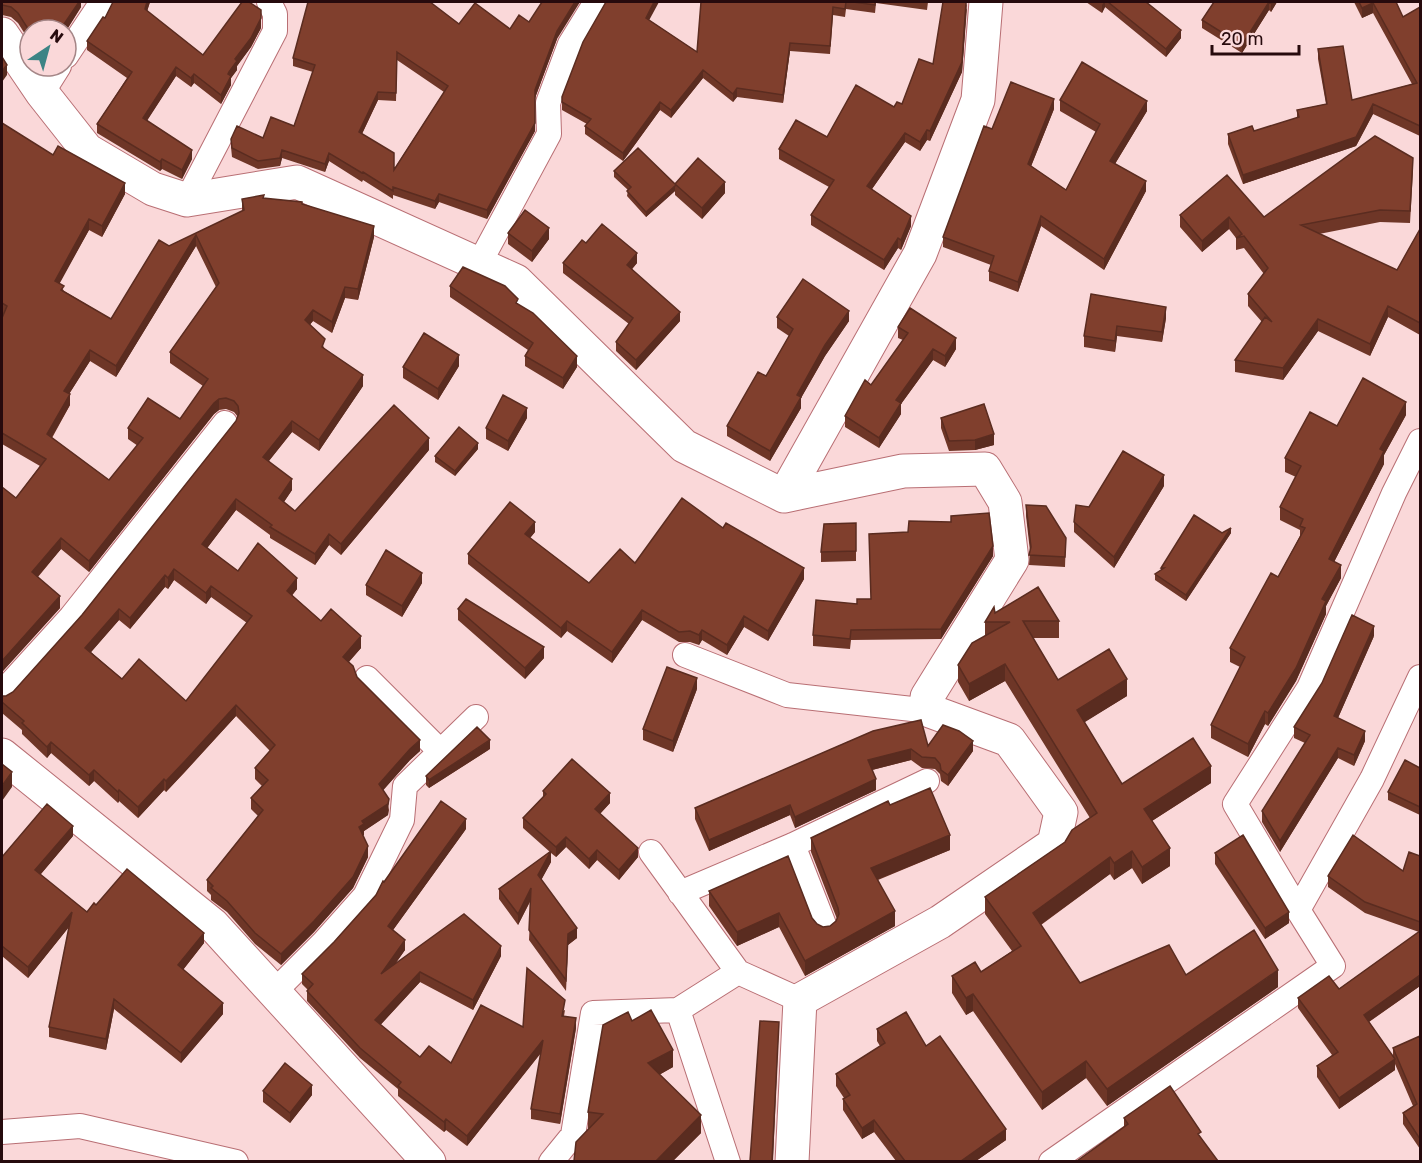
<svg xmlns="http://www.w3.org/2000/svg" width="1422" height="1163" viewBox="0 0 1422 1163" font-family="Rubik,sans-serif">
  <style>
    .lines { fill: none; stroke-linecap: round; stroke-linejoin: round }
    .street-casing { stroke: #b96f74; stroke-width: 26 }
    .secondary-casing { stroke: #b96f74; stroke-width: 35 }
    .street { stroke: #fff; stroke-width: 24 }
    .secondary { stroke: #fff; stroke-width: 33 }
    .wall { fill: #6e3627; fill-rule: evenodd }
    .shaded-wall { fill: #5a2c20 }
    .building { fill: #803f2d; stroke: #5a2c20; stroke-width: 1.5; fill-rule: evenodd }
  </style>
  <rect width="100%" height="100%" fill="#fad8d9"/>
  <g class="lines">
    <!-- street casing -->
    <g class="street-casing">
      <path id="street" d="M 66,56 L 102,2
        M 42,93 L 59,66
        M 187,200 L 275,31 L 275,14 L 269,2
        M 479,264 L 549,134 L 548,103 L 570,44 L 596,2
        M 685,655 L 787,695 L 930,711
        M 367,678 L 441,752
        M 2,693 L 71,617 L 225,423
        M 793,845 L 825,927
        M 651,852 L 738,972
        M 680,893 L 793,845 L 927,781
        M 1298,910 L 1372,779 L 1420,677
        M 274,992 L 324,942 L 365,896 L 402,820 L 405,786 L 476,717
        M 2,1132 L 80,1126 L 236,1162
        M 551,1162 L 573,1135 L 593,1013 L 678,1010
        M 728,1162 L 678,1010 L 738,972 L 800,1000
        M 1051,1162 L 1333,966 L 1298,910 L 1235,804 L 1309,688 L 1394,493 L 1420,441"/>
    </g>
    <!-- secondary casing -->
    <g class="secondary-casing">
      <path id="secondary" d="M 2,34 L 42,93 L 87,150 L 153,189 L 187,200 L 297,182 L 516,281 L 684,446 L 784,496 L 903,471 L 985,469 L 1005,502 L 1012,560 L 927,697 L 930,711 L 1009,740 L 1061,812 L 1054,844 L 940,922 L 800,1000 L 792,1162
        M 784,496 L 920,254 L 978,100 L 986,2
        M 2,755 L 213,925 L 429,1162"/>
    </g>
    <!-- street -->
    <use href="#street" class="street"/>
    <!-- secondary -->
    <use href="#secondary" class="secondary"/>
  </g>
  <!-- wall -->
  <path class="wall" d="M 2,2 L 81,2 L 81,7 L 66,31 L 66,30 L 30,30 L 30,42 L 18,23 L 11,17 L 2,15 Z
    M 113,2 L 150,2 L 147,11 L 203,55 L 261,28 L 251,47 L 237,66 L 237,70 L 231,78 L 231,85 L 221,104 L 194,83 L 191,87 L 176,76 L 147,120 L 192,159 L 182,179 L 162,169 L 160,171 L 97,133 L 97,124 L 127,78 L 87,50 L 87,41 L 105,18 Z
    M 701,2 L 928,2 L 927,10 L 876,3 L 875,13 L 846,9 L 845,17 L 833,15 L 830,54 L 790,51 L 783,103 L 737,97 L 733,102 L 703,78 L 671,118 L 660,110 L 623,161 L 585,134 L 585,126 L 587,124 L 562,110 L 562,97 L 649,20 L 697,52 Z
    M 1086,2 L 1146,2 L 1181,38 L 1166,57 L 1105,7 L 1102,13 Z
    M 1214,2 L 1277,2 L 1271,12 L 1269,10 L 1242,53 L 1202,28 L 1202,20 Z
    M 1354,2 L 1396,2 L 1403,17 L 1420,7 L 1420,136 L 1373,114 L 1356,146 L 1243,184 L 1228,144 L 1228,134 L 1254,131 L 1297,118 L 1297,110 L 1326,104 L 1318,59 L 1318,49 L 1352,100 L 1412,84 L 1373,13 L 1362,18 Z
    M 967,8 L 962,72 L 930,141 L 927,140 L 920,151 L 905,142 L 872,189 L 911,226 L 901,250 L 898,248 L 884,270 L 811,225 L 811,215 L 829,187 L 779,159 L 779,149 L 827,137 L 902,104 L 933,64 Z
    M 529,22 L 557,39 L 535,98 L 535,131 L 487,219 L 439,202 L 435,209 L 393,195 L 393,199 L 363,180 L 362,182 L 329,161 L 325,172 L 282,158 L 280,166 L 258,169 L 232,157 L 231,147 L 231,139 L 263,138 L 294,126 L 313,72 L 293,66 L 293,58 L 459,24 L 510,29 ZM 397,60 L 444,92 L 394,169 L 362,134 L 378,100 L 396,101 Z
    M 1060,100 L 1147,111 L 1115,164 L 1146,191 L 1104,270 L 1041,226 L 1018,292 L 989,281 L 989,271 L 991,265 L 943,247 L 943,237 L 992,129 L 1054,109 L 1031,166 L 1066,190 L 1096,132 L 1060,111 Z
    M 2,123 L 53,155 L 125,194 L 102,237 L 89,230 L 59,283 L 64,291 L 111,319 L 169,246 L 242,211 L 242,199 L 264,198 L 302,204 L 374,237 L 358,300 L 345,298 L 332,333 L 313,321 L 310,324 L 325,349 L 363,386 L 319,451 L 292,432 L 269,461 L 292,490 L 284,502 L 295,511 L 429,450 L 341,555 L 329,545 L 315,565 L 270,538 L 270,535 L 236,510 L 207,548 L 238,571 L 297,589 L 292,595 L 321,621 L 361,648 L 349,662 L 357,677 L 420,751 L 410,760 L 383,790 L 389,810 L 388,815 L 364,831 L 363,836 L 368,857 L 353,888 L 314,932 L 281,965 L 255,944 L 227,912 L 211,900 L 211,895 L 207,891 L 207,880 L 258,816 L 251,809 L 251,798 L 262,786 L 255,779 L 255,768 L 270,751 L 236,716 L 185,772 L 166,792 L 164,790 L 138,818 L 119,801 L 118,803 L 94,781 L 89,786 L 51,753 L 47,758 L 22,734 L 22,730 L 2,713 L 2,696 L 6,696 L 13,692 L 82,615 L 236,421 L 238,417 L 234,412 L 226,409 L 219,410 L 214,414 L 89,572 L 61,549 L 38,577 L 60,608 L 2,672 L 16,498 L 40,466 L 2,444 L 2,318 L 3,315 L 2,314 ZM 196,246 L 216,287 L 170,352 L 170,363 L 203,386 L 180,419 L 128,428 L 128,439 L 138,446 L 109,480 L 52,438 L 70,405 L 69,394 L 90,361 L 116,377 ZM 174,580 L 206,604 L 211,597 L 247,623 L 186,701 L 122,679 L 91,652 L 119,620 L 130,629 L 165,587 L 168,589 Z
    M 1413,170 L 1410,223 L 1380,222 L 1319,234 L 1397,270 L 1420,229 L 1420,335 L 1388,317 L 1370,356 L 1318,331 L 1283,380 L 1235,372 L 1235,360 L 1262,322 L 1248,306 L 1248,294 L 1264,274 L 1244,248 L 1236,250 L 1236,238 L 1229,229 L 1202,252 L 1180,227 L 1180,215 L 1264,217 Z
    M 614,171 L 675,184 L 725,193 L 702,219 L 675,195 L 675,191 L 646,217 L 627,196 L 628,190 L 614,177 Z
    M 508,233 L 549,239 L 532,262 L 508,244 Z
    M 586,243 L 637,263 L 632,269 L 680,321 L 636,370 L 616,351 L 616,342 L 629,324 L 563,273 L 563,263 Z
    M 450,286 L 518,304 L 577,367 L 563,389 L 525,366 L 525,356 L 528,350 L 450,297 Z
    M 1091,294 L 1166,318 L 1162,342 L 1117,336 L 1115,352 L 1084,347 L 1084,336 Z
    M 777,317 L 849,321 L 825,356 L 801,398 L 801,408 L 770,461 L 727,436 L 727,426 L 766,376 L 789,336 L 777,328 Z
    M 898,327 L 956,349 L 945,367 L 933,360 L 901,404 L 901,414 L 879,448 L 845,427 L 845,416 L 871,385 L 903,340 L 898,338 Z
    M 459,366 L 438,400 L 403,378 L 403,367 Z
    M 1406,415 L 1384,455 L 1384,464 L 1334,562 L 1341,578 L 1326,606 L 1326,614 L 1296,681 L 1268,726 L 1265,724 L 1248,757 L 1211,738 L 1211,725 L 1240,667 L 1230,662 L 1230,648 L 1278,577 L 1300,536 L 1300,530 L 1280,520 L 1280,507 L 1296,477 L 1285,472 L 1285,458 L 1337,426 Z
    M 527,418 L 508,451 L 486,439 L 486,428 Z
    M 941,418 L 994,445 L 975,450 L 949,451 L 941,428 Z
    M 478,449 L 455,476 L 435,462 L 435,456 Z
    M 1164,486 L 1114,568 L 1074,532 L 1074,522 Z
    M 1026,505 L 1066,538 L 1065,567 L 1029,565 L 1030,551 L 1026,516 Z
    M 951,516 L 993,556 L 941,639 L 851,640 L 850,649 L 813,646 L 813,635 L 857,604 L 871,599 L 908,532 L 951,522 Z
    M 856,523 L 856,561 L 821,562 L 821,552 Z
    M 723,528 L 804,579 L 768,641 L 744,627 L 727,655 L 702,640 L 699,645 L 690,642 L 679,642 L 642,620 L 612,663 L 567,631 L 561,638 L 468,564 L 468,554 L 535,532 L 530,538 L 589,583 L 635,563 Z
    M 1222,533 L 1231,533 L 1186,601 L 1155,580 L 1155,574 L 1161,571 L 1161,568 Z
    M 422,583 L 402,617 L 366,595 L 366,585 Z
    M 458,609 L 544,658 L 525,679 L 458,620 Z
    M 995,613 L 1059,621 L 1059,638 L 1033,638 L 1058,680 L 1127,696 L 1084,722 L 1122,784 L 1211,783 L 1152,821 L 1170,866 L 1142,884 L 1132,868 L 1114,880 L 1110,874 L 1041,925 L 1080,983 L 1186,975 L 1278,987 L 1107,1106 L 1086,1078 L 1042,1110 L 973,1011 L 966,1015 L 952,993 L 952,976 L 981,972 L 1012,951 L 985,914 L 985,897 L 1065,842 L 1090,818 L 1005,681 L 969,701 L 958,682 L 958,665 L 985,636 L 985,622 Z
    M 1374,636 L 1338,718 L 1365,741 L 1354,766 L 1338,758 L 1280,852 L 1262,822 L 1262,811 L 1305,743 L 1294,738 L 1294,727 Z
    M 697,689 L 673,752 L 643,740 L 643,729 Z
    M 873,731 L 928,746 L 973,751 L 948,786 L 941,781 L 940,774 L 935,769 L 922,768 L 911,760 L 872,770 L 876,790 L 795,828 L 790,815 L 709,851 L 695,819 L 695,808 Z
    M 490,749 L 429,788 L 426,785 L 426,776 Z
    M 1420,768 L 1420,815 L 1388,800 L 1388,792 Z
    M 543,791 L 610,803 L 600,814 L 638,857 L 619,880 L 597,860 L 589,869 L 566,847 L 556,857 L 551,853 L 551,862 L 541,880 L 577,938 L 568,945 L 566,991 L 529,940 L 531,900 L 518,925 L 499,899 L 499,889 L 550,852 L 523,828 L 523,818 L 543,797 Z
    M 890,805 L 950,850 L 878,880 L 895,926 L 805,976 L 779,927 L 737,946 L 709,906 L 709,891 L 812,918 L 817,924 L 823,927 L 830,926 L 836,921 L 837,919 L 811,852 L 811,838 Z
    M 466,829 L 393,930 L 405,950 L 395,964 L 501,956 L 473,1010 L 420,982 L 380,1025 L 420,1057 L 451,1063 L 523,1027 L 565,1010 L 564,1016 L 576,1028 L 560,1124 L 531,1119 L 531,1109 L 541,1053 L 467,1146 L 446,1130 L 444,1132 L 398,1096 L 398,1089 L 360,1058 L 307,1001 L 307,991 L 308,990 L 302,984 L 302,974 L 334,942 L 376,895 L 384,882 Z
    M 73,836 L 40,875 L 87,912 L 96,905 L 204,943 L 183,970 L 223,1014 L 181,1063 L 114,1009 L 106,1050 L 49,1037 L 49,1027 L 69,927 L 28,978 L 2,956 L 2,857 Z
    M 1215,853 L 1289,923 L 1265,939 L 1215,864 Z
    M 1420,856 L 1420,986 L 1369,1022 L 1393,1056 L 1393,1048 L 1420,1036 L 1420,1149 L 1403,1124 L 1403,1113 L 1413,1106 L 1395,1064 L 1395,1070 L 1339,1109 L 1317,1077 L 1317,1066 L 1332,1055 L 1298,1008 L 1298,998 L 1339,989 L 1419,932 L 1365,913 L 1328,887 L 1328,876 L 1403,871 Z
    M 632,1021 L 673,1067 L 659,1075 L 701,1133 L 673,1161 L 574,1161 L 588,1129 L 588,1112 Z
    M 877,1029 L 926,1046 L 1006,1140 L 976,1161 L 896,1161 L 874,1132 L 862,1139 L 843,1110 L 843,1099 L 844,1098 L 836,1086 L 836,1074 L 880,1046 L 877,1041 Z
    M 263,1091 L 312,1095 L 290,1123 L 263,1102 Z
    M 1124,1118 L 1201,1139 L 1124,1127 Z"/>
  <!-- shaded-wall -->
  <path class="shaded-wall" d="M 79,2 L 81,2 L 81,7 L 66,31 L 66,30 L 60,30 Z
    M 147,2 L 150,2 L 145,18 L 145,9 Z
    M 575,2 L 580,2 L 557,39 L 535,98 L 535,90 L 557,31 Z
    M 654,2 L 659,2 L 646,26 L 646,18 Z
    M 967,2 L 962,72 L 930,141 L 930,131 Z
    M 1104,2 L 1105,2 L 1105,7 L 1102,13 L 1102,5 Z
    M 1269,2 L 1269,10 L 1242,53 L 1242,45 Z
    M 1272,2 L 1277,2 L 1271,12 L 1271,3 Z
    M 1373,3 L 1373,13 L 1362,18 L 1362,8 Z
    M 261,18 L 261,28 L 251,47 L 237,66 L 237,70 L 231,78 L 231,85 L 221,104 L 221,95 L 228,74 L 235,59 Z
    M 1181,30 L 1181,38 L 1166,57 L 1166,49 Z
    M 790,43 L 790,51 L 783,103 L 783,95 Z
    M 7,65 L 7,75 L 2,82 L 2,71 Z
    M 176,67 L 176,76 L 143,127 L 143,118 Z
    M 703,70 L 703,78 L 671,118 L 671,110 Z
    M 194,74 L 194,83 L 191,87 L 191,78 Z
    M 737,88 L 737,97 L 733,102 L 733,94 Z
    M 378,92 L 378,100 L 359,140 L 359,132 Z
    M 1054,99 L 1054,109 L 1028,174 L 1028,164 Z
    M 1147,101 L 1147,111 L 1110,172 L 1110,161 Z
    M 660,102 L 660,110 L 623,161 L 623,153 Z
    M 1373,104 L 1373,114 L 1356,146 L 1243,184 L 1243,175 Z
    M 535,123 L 535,131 L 487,219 L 487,210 Z
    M 927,130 L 927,140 L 920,151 L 920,142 Z
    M 905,133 L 905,142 L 867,196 L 867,186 Z
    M 192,150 L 192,159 L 182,179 L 182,170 Z
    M 282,150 L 282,158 L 280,166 L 280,158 Z
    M 329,153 L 329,161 L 325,172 L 325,164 Z
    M 162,159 L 162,169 L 160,171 L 160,162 Z
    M 1146,181 L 1146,191 L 1104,270 L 1104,259 Z
    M 725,182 L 725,193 L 702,219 L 702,208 Z
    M 125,183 L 125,194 L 102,237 L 102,226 Z
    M 675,186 L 675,191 L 646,217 L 646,212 Z
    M 439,194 L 439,202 L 435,209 L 435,201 Z
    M 911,216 L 911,226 L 901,250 L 901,240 Z
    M 1041,216 L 1041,226 L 1018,292 L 1018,282 Z
    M 1229,217 L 1229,229 L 1202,252 L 1202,241 Z
    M 89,219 L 89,230 L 55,292 L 55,281 Z
    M 374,226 L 374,237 L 358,300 L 358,289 Z
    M 549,228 L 549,239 L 532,262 L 532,251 Z
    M 196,235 L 196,246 L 116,377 L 116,366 Z
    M 898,238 L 898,248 L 884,270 L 884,260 Z
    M 637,253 L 637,263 L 627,275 L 627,265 Z
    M 345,287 L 345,298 L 332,333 L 332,322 Z
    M 1388,306 L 1388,317 L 1370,356 L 1370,344 Z
    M 1166,307 L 1166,318 L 1162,342 L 1162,332 Z
    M 313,310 L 313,321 L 305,331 L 305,320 Z
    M 849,311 L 849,321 L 825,356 L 801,398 L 801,408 L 770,461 L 770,451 L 797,395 L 825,345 Z
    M 680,312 L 680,321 L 636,370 L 636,360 Z
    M 1318,319 L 1318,331 L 1283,380 L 1283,368 Z
    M 1117,326 L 1117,336 L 1115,352 L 1115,341 Z
    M 956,338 L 956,349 L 945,367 L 945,356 Z
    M 933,349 L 933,360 L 901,404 L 901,414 L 879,448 L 879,438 L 896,400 Z
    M 90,350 L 90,361 L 64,402 L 64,391 Z
    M 459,355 L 459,366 L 438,400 L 438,389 Z
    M 577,356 L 577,367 L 563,389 L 563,378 Z
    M 363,375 L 363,386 L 319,451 L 319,440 Z
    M 70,394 L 70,405 L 47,445 L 47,434 Z
    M 219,399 L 219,410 L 214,414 L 89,572 L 89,561 L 214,403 Z
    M 1406,402 L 1406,415 L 1384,455 L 1384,464 L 1329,572 L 1329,559 L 1380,449 Z
    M 527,408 L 527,418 L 508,451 L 508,441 Z
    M 292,421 L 292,432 L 263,468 L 263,457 Z
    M 994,434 L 994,445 L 975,450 L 975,440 Z
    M 429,438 L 429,450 L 341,555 L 341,544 Z
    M 478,443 L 478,449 L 455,476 L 455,471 Z
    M 1164,475 L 1164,486 L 1114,568 L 1114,557 Z
    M 292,479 L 292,490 L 279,509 L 279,498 Z
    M 236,499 L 236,510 L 202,555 L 202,544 Z
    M 535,522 L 535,532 L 525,544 L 525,534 Z
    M 1231,528 L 1231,533 L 1186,601 L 1186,595 Z
    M 329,534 L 329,545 L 315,565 L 315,554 Z
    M 61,538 L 61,549 L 32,583 L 32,572 Z
    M 993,546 L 993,556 L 941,639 L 941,629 Z
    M 1341,565 L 1341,578 L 1326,606 L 1326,614 L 1296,681 L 1268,726 L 1268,713 L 1322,599 Z
    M 804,568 L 804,579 L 768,641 L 768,631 Z
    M 174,569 L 174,580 L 168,589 L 168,578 Z
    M 422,573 L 422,583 L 402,617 L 402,606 Z
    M 165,575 L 165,587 L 130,629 L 130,618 Z
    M 297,578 L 297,589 L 287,602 L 287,591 Z
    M 211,586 L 211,597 L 206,604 L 206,593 Z
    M 60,596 L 60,608 L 2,672 L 2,661 Z
    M 119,609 L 119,620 L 85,659 L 85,648 Z
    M 642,610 L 642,620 L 612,663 L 612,652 Z
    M 744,616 L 744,627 L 727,655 L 727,645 Z
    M 567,621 L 567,631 L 561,638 L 561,628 Z
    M 1374,626 L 1374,636 L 1334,727 L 1334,716 Z
    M 702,630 L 702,640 L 699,645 L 699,635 Z
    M 361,636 L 361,648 L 343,668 L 343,657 Z
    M 544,647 L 544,658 L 525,679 L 525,668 Z
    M 1005,664 L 1005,681 L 969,701 L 969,684 Z
    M 697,678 L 697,689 L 673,752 L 673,741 Z
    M 1127,679 L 1127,696 L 1077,727 L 1077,710 Z
    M 236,705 L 236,716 L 166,792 L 166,781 Z
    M 1265,711 L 1265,724 L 1248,757 L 1248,744 Z
    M 1365,731 L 1365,741 L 1354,766 L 1354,755 Z
    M 420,740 L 420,751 L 410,760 L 379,795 L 379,784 L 410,749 Z
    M 490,740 L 490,749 L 429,788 L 429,780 Z
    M 973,741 L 973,751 L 948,786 L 948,775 Z
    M 51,742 L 51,753 L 47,758 L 47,747 Z
    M 1338,748 L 1338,758 L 1280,852 L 1280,841 Z
    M 911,749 L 911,760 L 868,771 L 868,760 Z
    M 1211,766 L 1211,783 L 1144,826 L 1144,809 Z
    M 94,770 L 94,781 L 89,786 L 89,775 Z
    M 12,772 L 12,787 L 2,801 L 2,786 Z
    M 164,779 L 164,790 L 138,818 L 138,807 Z
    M 876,779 L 876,790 L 795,828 L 795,817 Z
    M 119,790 L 119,801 L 118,803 L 118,792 Z
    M 610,793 L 610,803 L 595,819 L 595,809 Z
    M 389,799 L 388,815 L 364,831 L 364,835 L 359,838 L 359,827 L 362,821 Z
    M 790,805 L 790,815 L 709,851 L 709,840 Z
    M 466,819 L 466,829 L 388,937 L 388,926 Z
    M 73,826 L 73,836 L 35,881 L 35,870 Z
    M 950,835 L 950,850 L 871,882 L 871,868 Z
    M 566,837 L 566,847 L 556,857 L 556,847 Z
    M 368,846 L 368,857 L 353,888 L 314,932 L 281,965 L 281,954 Z
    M 638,848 L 638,857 L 619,880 L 619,870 Z
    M 1170,848 L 1170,866 L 1142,884 L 1142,867 Z
    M 597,850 L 597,860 L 589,869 L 589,859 Z
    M 551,851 L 551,862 L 538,886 L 538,875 Z
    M 1132,851 L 1132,868 L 1114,880 L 1114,863 Z
    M 1110,857 L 1110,874 L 1033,930 L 1033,913 Z
    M 531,888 L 531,899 L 518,925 L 518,914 Z
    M 895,911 L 895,926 L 805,976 L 805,961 Z
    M 72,912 L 72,923 L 28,978 L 28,967 Z
    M 1289,912 L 1289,923 L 1265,939 L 1265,928 Z
    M 779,913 L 779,927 L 737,946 L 737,932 Z
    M 577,928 L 577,938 L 568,945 L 566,991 L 568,934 Z
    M 204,933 L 204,943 L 178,976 L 178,965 Z
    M 405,940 L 405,950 L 381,984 L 381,974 Z
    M 501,946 L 501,956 L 473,1010 L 473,1000 Z
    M 1278,970 L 1278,987 L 1107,1106 L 1107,1089 Z
    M 420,972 L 420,982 L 375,1031 L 375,1020 Z
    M 1420,975 L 1420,986 L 1364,1025 L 1364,1015 Z
    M 973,994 L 973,1011 L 966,1015 L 966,998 Z
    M 114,999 L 114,1009 L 106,1050 L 106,1039 Z
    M 223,1003 L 223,1014 L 181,1063 L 181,1053 Z
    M 576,1018 L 576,1028 L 560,1124 L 560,1114 Z
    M 779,1022 L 773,1161 L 772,1161 Z
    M 543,1040 L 543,1050 L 467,1146 L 467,1136 Z
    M 673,1050 L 673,1067 L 648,1081 L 648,1063 Z
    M 1395,1059 L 1395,1070 L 1339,1109 L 1339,1098 Z
    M 1086,1061 L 1086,1078 L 1042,1110 L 1042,1092 Z
    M 312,1085 L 312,1095 L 290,1123 L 290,1113 Z
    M 701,1115 L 701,1133 L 673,1161 L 656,1161 Z
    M 446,1119 L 446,1130 L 444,1132 L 444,1122 Z
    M 874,1120 L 874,1132 L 862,1139 L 862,1128 Z
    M 1006,1129 L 1006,1140 L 976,1161 L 961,1161 Z"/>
  <!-- building -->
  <path class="building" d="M 2,2 L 79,2 L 60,30 L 41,30 L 36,26 L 33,30 L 30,30 L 30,32 L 18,13 L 11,7 L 2,5 Z
    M 113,2 L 147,2 L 145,9 L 203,55 L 242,2 L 249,2 L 261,10 L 261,18 L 251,38 L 235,59 L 237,61 L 229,72 L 228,74 L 231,76 L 221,95 L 194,74 L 191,78 L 176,67 L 143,118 L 192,150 L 182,170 L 162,159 L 160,162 L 97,124 L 132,72 L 87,41 L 103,17 L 105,18 Z
    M 308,2 L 430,2 L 459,24 L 475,3 L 510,29 L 519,15 L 529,22 L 542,2 L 575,2 L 557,31 L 535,90 L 535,123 L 487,210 L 439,194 L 435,201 L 393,187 L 393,191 L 363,172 L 362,173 L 329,153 L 325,164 L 282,150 L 280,158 L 258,161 L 232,148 L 231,139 L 237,126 L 263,138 L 271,117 L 294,126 L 315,65 L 293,58 ZM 397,52 L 448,86 L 394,170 L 394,153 L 359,132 L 378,92 L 396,93 Z
    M 606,2 L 654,2 L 646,18 L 697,52 L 701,2 L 846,2 L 845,9 L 833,7 L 830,46 L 790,43 L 783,95 L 737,88 L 733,94 L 703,70 L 671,110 L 660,102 L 623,153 L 585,126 L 591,119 L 562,102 L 562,97 L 583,42 Z
    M 853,2 L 875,2 L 875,5 Z
    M 943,2 L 966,2 L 962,62 L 930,131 L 927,130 L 920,142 L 905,133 L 867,186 L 911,216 L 901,240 L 898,238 L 884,260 L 811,215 L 834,180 L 779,149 L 796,120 L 827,137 L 856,85 L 894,107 L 897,102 L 902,104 L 919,59 L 933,64 Z
    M 1108,2 L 1146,2 L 1181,30 L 1166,49 Z
    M 1214,2 L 1272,2 L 1271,3 L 1269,2 L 1242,45 L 1202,20 Z
    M 1359,2 L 1396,2 L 1403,17 L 1420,7 L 1420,126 L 1373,104 L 1356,137 L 1243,175 L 1228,134 L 1252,126 L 1254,131 L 1299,117 L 1297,110 L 1327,104 L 1318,49 L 1343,46 L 1352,100 L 1417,83 L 1373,3 L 1362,8 Z
    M 2,57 L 7,65 L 2,71 Z
    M 1082,62 L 1147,101 L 1110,161 L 1146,181 L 1104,259 L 1041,216 L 1018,282 L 989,271 L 994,256 L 943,237 L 984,126 L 992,129 L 1011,82 L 1054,99 L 1028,164 L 1066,190 L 1100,124 L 1060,100 Z
    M 2,123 L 53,155 L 58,146 L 125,183 L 102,226 L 89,219 L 55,281 L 64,286 L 61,290 L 111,319 L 159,240 L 169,246 L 244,210 L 242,199 L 264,195 L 263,198 L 302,202 L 302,204 L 374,226 L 358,289 L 345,287 L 332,322 L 313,310 L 305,320 L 325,339 L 322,347 L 363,375 L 319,440 L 292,421 L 263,457 L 292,479 L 279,498 L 295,511 L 394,405 L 429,438 L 341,544 L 329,534 L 315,554 L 270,527 L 272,525 L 236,499 L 202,544 L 238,571 L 258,543 L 297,578 L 287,591 L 321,621 L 331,609 L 361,636 L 343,657 L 353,666 L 357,677 L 420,740 L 410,749 L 379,784 L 389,799 L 388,804 L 362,821 L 364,824 L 359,827 L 368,846 L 353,877 L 314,921 L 281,954 L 255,933 L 227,901 L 211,888 L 213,886 L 207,880 L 263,810 L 251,798 L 268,780 L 255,768 L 275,745 L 236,705 L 185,761 L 166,781 L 164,779 L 138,807 L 119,790 L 118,792 L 94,770 L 89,775 L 51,742 L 47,747 L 22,723 L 24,721 L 2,702 L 2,696 L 6,696 L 13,692 L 82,615 L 236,421 L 239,413 L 238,406 L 234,401 L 226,398 L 219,399 L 214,403 L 89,561 L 61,538 L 32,572 L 60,596 L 2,661 L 2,487 L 16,498 L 46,459 L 2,433 L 2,318 L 7,306 L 2,303 ZM 196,235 L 219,283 L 170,352 L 208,379 L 180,419 L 148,398 L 128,428 L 143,438 L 109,480 L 47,434 L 70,394 L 64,391 L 90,350 L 116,366 ZM 174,569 L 206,593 L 211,586 L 252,616 L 186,701 L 139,659 L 122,679 L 85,648 L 119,609 L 130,618 L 165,575 L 168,578 Z
    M 1375,136 L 1413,158 L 1410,211 L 1380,210 L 1301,225 L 1397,270 L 1420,229 L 1420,323 L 1388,306 L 1370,344 L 1318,319 L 1283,368 L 1235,360 L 1265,317 L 1272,322 L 1248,294 L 1268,268 L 1244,236 L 1236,238 L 1242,234 L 1229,217 L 1202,241 L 1180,215 L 1227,175 L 1264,217 Z
    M 638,148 L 676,185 L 646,212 L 627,191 L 631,187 L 614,171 Z
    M 698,158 L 725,182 L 702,208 L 675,184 Z
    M 525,210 L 549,228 L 532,251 L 508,233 Z
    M 602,224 L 637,253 L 627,265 L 680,312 L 636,360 L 616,342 L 633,318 L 563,263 L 582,240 L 586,243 Z
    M 463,267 L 505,286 L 518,299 L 516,303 L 533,313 L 577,356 L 563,378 L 525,356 L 533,343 L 450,286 Z
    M 803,279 L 849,311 L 825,345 L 797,395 L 801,397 L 770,451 L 727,426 L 758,372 L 766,376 L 793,329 L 777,317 Z
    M 1091,294 L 1166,307 L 1162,332 L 1117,326 L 1115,341 L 1084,336 Z
    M 910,308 L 956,338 L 945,356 L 933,349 L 896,400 L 901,403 L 879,438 L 845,416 L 865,380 L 871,385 L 908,333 L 898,327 Z
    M 424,333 L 459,355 L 438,389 L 403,367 Z
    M 1363,378 L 1406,402 L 1380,449 L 1384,451 L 1329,559 L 1341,565 L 1322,599 L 1326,601 L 1296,668 L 1268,713 L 1265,711 L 1248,744 L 1211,725 L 1245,657 L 1230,648 L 1271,573 L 1278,577 L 1305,528 L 1300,526 L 1303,519 L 1280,507 L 1301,466 L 1285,458 L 1310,412 L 1337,426 Z
    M 503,395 L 527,408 L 508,441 L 486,428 Z
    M 984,404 L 994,434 L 975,440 L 949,441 L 941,418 Z
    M 459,427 L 478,443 L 455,471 L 435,456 Z
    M 1123,451 L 1164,475 L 1114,557 L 1074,522 L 1076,505 L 1089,507 Z
    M 682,498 L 723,528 L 726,523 L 804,568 L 768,631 L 744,616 L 727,645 L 702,630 L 699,635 L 690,631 L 679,632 L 642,610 L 612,652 L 567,621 L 561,628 L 468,554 L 510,502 L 535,522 L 525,534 L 589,583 L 620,549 L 635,563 Z
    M 1026,505 L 1046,506 L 1066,538 L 1065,557 L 1029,555 L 1031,547 Z
    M 989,513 L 993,546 L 941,629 L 851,630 L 850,639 L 813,635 L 816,600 L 857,604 L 857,599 L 871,599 L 869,534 L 908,532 L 909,521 L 951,522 L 951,516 Z
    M 1194,515 L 1222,533 L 1231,528 L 1186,595 L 1155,574 L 1164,568 L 1161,568 Z
    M 856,523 L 856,551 L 821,552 L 824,524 Z
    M 386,550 L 422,573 L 402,606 L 366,585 Z
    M 1038,587 L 1059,621 L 1023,621 L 1058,680 L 1109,649 L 1127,679 L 1077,710 L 1122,784 L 1193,738 L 1211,766 L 1144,809 L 1170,848 L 1142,867 L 1132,851 L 1114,863 L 1110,857 L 1033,913 L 1080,983 L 1169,945 L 1186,975 L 1254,930 L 1278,970 L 1107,1089 L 1086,1061 L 1042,1092 L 973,994 L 966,998 L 952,976 L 975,962 L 981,972 L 1021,946 L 985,897 L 1065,842 L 1072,830 L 1097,813 L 1005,664 L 969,684 L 958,665 L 972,643 L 1010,622 L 985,622 L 994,607 L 995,613 Z
    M 466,599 L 544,647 L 525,668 L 458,609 Z
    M 1352,615 L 1374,626 L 1334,716 L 1365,731 L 1354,755 L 1338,748 L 1280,841 L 1262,811 L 1310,735 L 1294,727 L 1322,683 Z
    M 667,667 L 697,678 L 673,741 L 643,729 Z
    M 921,720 L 928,746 L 943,725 L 959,731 L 973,741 L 948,775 L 941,770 L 940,764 L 935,758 L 922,757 L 911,749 L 868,760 L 876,779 L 795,817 L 790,805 L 709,840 L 695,808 L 873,731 Z
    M 477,727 L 490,740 L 429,780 L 426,776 Z
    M 572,759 L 610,793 L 595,809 L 638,848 L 619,870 L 597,850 L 589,859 L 566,837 L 556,847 L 523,818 L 546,794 L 543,791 Z
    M 1405,760 L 1420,768 L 1420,807 L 1388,792 Z
    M 2,764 L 12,772 L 2,786 Z
    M 930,788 L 950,835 L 871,868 L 895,911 L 805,961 L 779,913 L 737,932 L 709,891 L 788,856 L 812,918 L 817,924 L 823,927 L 830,926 L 836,921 L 839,914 L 838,908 L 811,838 L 888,801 L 890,805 Z
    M 441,801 L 466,819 L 388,926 L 405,940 L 381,974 L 464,914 L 501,946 L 473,1000 L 420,972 L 375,1020 L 420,1057 L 429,1046 L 451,1063 L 481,1005 L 523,1027 L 527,968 L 565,1000 L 562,1016 L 576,1018 L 560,1114 L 531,1109 L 543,1040 L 467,1136 L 446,1119 L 444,1122 L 398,1086 L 401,1082 L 360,1048 L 307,991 L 313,984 L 302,974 L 334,942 L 376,895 L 383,881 L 384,882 Z
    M 47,804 L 73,826 L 35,870 L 87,912 L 94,903 L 96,905 L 127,869 L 204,933 L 178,965 L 223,1003 L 181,1053 L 114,999 L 106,1039 L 49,1027 L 72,912 L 28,967 L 2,946 L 2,857 Z
    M 1243,835 L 1289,912 L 1265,928 L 1215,853 Z
    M 1353,835 L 1403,871 L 1409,852 L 1420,856 L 1420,922 L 1365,902 L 1328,876 Z
    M 551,851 L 538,875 L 577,928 L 568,934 L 566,980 L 529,930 L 531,888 L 518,914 L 499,889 Z
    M 1420,931 L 1420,975 L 1364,1015 L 1395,1059 L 1339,1098 L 1317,1066 L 1338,1052 L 1298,998 L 1329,976 L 1339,989 Z
    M 651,1010 L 673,1050 L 648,1063 L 701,1115 L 656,1161 L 574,1161 L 576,1142 L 603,1114 L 588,1112 L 603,1025 L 628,1012 L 632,1021 Z
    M 906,1012 L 926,1046 L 940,1036 L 1006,1129 L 961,1161 L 905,1161 L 874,1120 L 862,1128 L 843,1099 L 850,1095 L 836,1074 L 885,1043 L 877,1029 Z
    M 760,1021 L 779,1022 L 772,1161 L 750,1161 Z
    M 1420,1036 L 1420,1139 L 1403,1113 L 1417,1104 L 1393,1048 Z
    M 285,1063 L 312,1085 L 290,1113 L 263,1091 Z
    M 1170,1086 L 1201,1132 L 1198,1134 L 1218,1161 L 1077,1161 L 1128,1124 L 1124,1118 Z"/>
  <!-- border -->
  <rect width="1422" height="1163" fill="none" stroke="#260a0d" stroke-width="6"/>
  <!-- north arrow -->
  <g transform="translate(48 48) rotate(36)"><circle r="28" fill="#fad8d9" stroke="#a58687" stroke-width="1.5"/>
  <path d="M0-4.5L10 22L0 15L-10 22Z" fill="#3c8485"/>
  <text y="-9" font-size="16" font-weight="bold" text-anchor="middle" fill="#260a0d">N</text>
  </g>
  <!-- scale -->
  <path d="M1212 45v9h87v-9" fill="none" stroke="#260a0d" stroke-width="3"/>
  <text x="1221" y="45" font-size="18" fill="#260a0d" stroke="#fad8d9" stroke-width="4.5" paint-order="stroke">20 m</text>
</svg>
